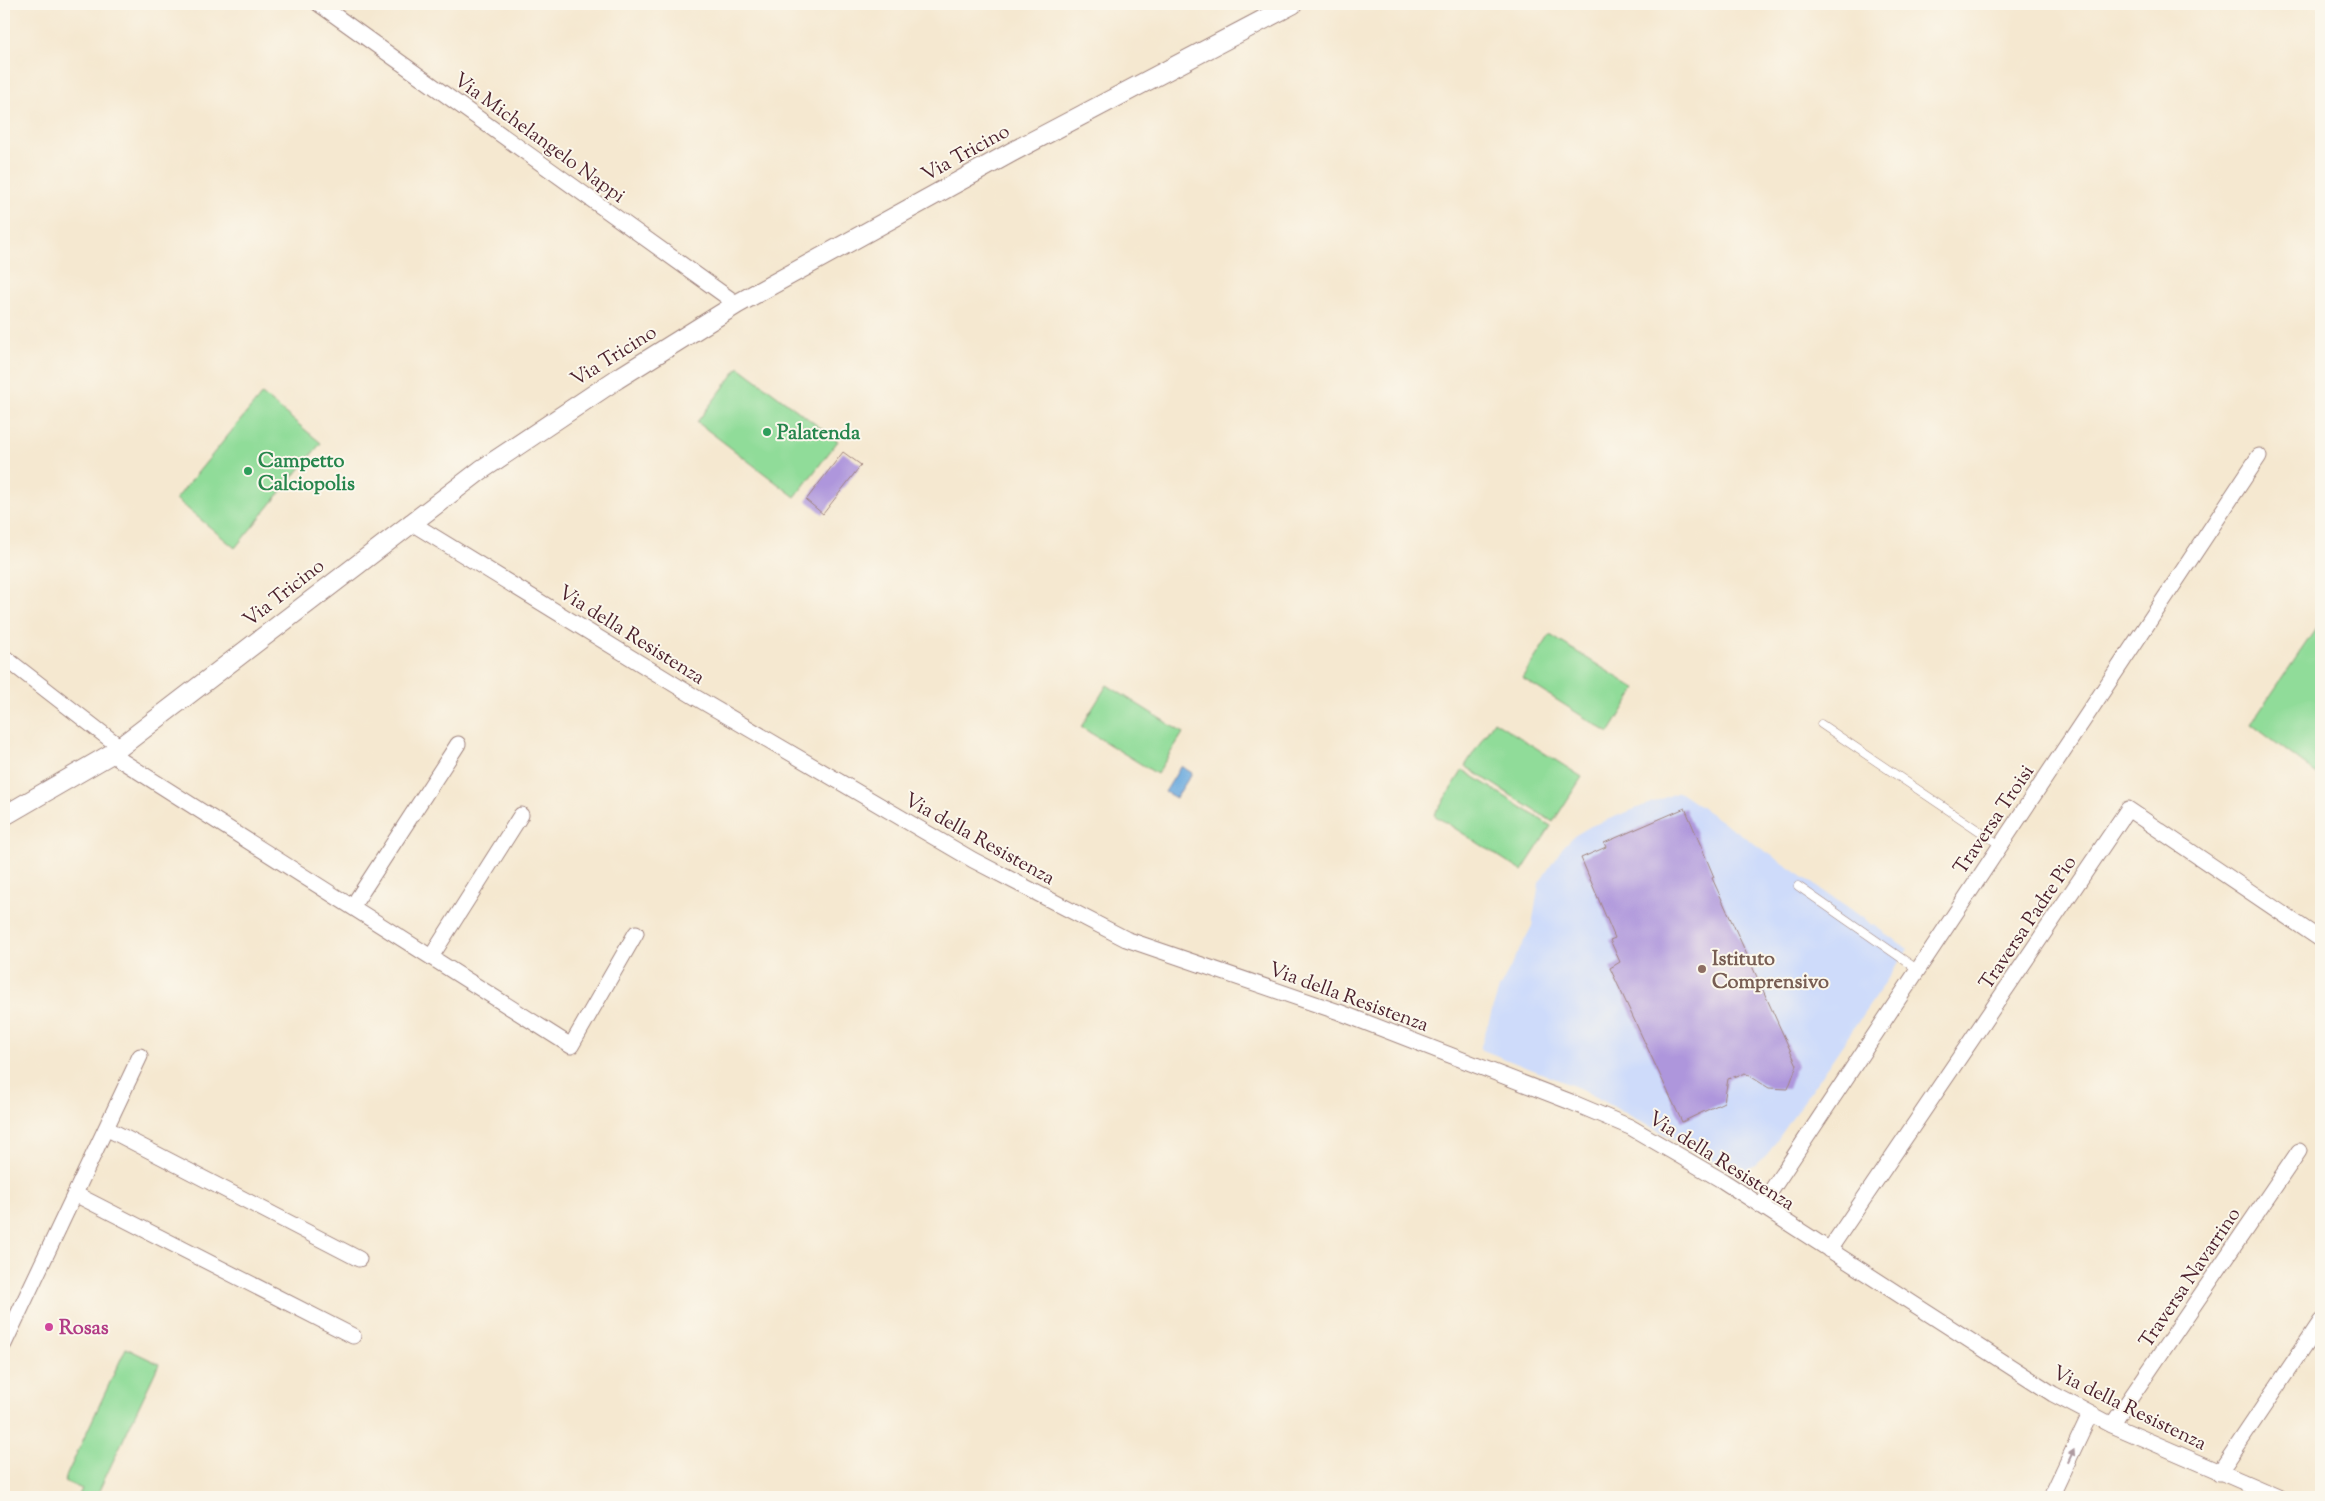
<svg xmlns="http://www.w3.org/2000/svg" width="2325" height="1501" viewBox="0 0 2325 1501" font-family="'Sorts Mill Goudy',serif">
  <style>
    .built { fill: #cedbfa }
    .green { fill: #90dc99; stroke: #6d7e62 }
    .water { fill: #6caade; stroke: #5b6484 }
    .building { fill: #ae96dc }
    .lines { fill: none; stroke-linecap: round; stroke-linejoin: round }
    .service-casing { stroke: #a0847e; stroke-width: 9 }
    .minor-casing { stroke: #a0847e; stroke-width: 17 }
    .tertiary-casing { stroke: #a0847e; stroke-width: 21 }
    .service { stroke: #fff; stroke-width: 8 }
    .minor { stroke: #fff; stroke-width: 15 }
    .tertiary { stroke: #fff; stroke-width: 19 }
    .oneway { fill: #ae9aa0 }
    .leisure-dot { fill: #2e9e5b; stroke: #fbf7ec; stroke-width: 2 }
    .education-dot { fill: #8d6e63; stroke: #fbf7ec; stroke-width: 2 }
    .hotel-dot { fill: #d1479c; stroke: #fbf7ec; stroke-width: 2 }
    .labels { text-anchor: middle; stroke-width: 4; stroke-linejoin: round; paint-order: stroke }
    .street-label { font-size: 20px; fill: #4a1f2b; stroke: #fbf7ec }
    .leisure-label { font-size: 20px; font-weight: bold; fill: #27864d; stroke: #fbf7ec; text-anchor: start }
    .education-label { font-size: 20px; font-weight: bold; fill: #785e54; stroke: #fbf7ec; text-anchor: start }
    .hotel-label { font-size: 20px; font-weight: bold; fill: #b23c85; stroke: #fbf7ec; text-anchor: start }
  </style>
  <rect width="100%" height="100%" fill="#fbf7ec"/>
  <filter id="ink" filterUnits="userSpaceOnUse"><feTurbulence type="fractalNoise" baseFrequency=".02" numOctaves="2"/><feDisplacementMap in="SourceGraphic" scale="10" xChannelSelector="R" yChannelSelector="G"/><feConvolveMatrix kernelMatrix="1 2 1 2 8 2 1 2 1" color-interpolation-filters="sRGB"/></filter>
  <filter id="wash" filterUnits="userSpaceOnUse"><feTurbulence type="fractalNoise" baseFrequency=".0096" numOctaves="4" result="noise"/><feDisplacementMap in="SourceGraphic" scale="20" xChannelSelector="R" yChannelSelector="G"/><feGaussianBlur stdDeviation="1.12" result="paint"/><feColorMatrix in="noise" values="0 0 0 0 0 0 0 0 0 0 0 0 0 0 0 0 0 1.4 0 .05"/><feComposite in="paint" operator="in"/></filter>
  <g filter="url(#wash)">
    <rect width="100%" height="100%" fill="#f5e8d0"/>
    <!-- built -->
    <path class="built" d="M 1679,792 L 1908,949 L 1767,1155 L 1756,1165 L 1743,1171 L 1732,1171 L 1579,1088 L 1480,1049 L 1499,989 L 1532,926 L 1539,883 L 1563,847 L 1574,836 L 1591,826 Z"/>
    <!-- green -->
    <path class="green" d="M 739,367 L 838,441 L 795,497 L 697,422 Z
      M 262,394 L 321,443 L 235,548 L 176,499 Z
      M 2321,621 L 2321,777 L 2251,724 Z
      M 1550,635 L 1636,689 L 1609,733 L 1522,678 Z
      M 1107,685 L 1183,733 L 1157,774 L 1081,727 Z
      M 1494,721 L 1582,777 L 1553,822 L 1465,766 Z
      M 1463,770 L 1551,826 L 1522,871 L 1434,815 Z
      M 126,1348 L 159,1364 L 96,1497 L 78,1497 L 82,1489 L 64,1481 Z"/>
    <!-- water -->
    <path class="water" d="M 1181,766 L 1192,773 L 1176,798 L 1165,792 Z"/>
    <g id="blocks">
      <!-- building -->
      <path class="building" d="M 843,452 L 861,465 L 823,514 L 806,500 Z
        M 1685,808 L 1714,877 L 1712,878 L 1797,1065 L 1788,1089 L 1769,1088 L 1745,1073 L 1728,1079 L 1724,1102 L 1682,1122 L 1610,968 L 1620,962 L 1610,940 L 1615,938 L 1581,858 L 1606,847 L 1604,843 Z"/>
    </g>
  </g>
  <g filter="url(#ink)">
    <use href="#blocks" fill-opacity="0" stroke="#a0847e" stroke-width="1"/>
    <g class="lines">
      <!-- service casing -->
      <g class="service-casing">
        <path id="service" d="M 1821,724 L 2000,845
          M 1798,886 L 1917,969"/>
      </g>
      <!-- minor casing -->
      <g class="minor-casing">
        <path id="minor" d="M 319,4 L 737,304
          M 410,522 L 695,697 L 973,860 L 1126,939 L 1339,1012 L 1571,1102 L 1630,1127 L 1723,1181 L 2053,1394 L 2112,1425 L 2278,1497
          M 4,657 L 120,747
          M 111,754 L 571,1046 L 636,933
          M 352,907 L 458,744
          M 431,957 L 521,815
          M 106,1128 L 359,1259
          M 75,1194 L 353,1336
          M 1761,1206 L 2259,456
          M 1829,1250 L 2128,809 L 2320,939
          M 4,1344 L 140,1056
          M 2112,1425 L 2299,1151
          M 2219,1473 L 2321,1321
          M 2051,1497 L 2090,1414"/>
      </g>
      <!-- tertiary casing -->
      <g class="tertiary-casing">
        <path id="tertiary" d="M 4,816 L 111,754 L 481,470 L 617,379 L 737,304 L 1012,152 L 1293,4"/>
      </g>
      <!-- service -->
      <use href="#service" class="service"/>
      <!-- minor -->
      <use href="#minor" class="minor"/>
      <!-- tertiary -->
      <use href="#tertiary" class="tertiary"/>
    </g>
    <!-- one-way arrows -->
    <defs><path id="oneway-solid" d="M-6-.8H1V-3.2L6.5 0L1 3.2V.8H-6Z" transform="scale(1.25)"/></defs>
    <use class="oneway" href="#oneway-solid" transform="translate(2071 1456) rotate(-65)"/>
  </g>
  <!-- markers -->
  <g class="leisure-dot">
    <circle cx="767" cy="432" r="5"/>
    <circle cx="248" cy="471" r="5"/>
  </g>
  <circle class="education-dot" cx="1702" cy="969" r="5"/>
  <circle class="hotel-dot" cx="49" cy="1327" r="5"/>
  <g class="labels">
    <!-- street labels -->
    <g class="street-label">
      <text transform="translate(540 137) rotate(36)" y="7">Via Michelangelo Nappi</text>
      <text transform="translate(965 152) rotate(-29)" y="7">Via Tricino</text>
      <text transform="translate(613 355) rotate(-32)" y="7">Via Tricino</text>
      <text transform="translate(283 592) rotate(-38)" y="7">Via Tricino</text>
      <text transform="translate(632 634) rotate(32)" y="7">Via della Resistenza</text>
      <text transform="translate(1993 819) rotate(-56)" y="7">Traversa Troisi</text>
      <text transform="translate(980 838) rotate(29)" y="7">Via della Resistenza</text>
      <text transform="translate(2027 922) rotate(-56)" y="7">Traversa Padre Pio</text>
      <text transform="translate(1349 996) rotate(20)" y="7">Via della Resistenza</text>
      <text transform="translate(1722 1160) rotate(32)" y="7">Via della Resistenza</text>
      <text transform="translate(2189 1277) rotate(-56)" y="7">Traversa Navarrino</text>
      <text transform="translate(2130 1407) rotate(26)" y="7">Via della Resistenza</text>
    </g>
    <!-- leisure labels -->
    <g class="leisure-label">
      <text x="777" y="439">Palatenda</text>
      <text x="258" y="467">Campetto<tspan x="258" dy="23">Calciopolis</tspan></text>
    </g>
    <!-- education labels -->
    <g class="education-label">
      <text x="1712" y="965">Istituto<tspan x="1712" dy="23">Comprensivo</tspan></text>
    </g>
    <!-- hotel labels -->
    <g class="hotel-label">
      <text x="59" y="1334">Rosas</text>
    </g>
  </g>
  <!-- margin -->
  <rect width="2325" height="1501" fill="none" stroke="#fbf7ec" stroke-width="20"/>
</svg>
